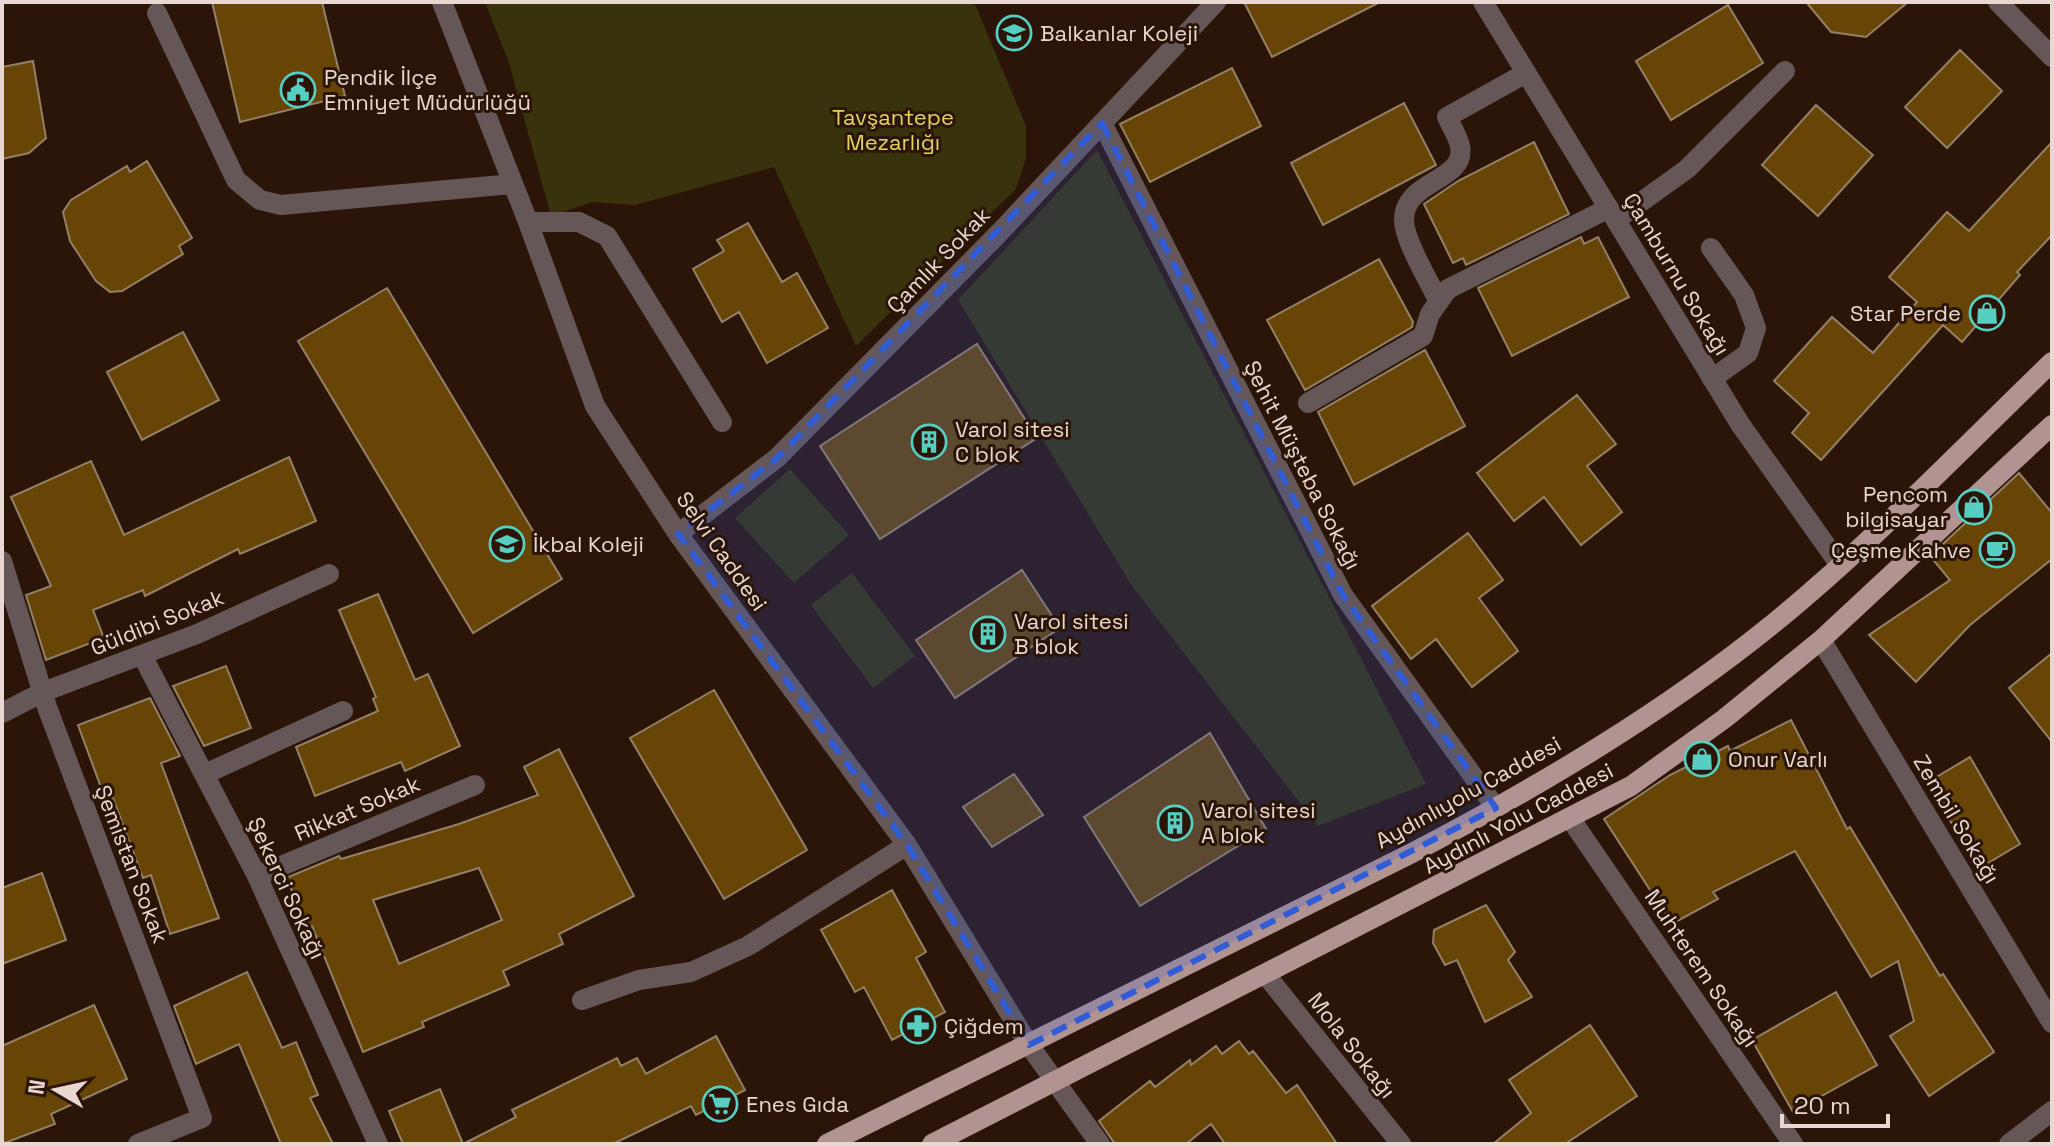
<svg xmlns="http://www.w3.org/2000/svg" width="2054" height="1146" viewBox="0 0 2054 1146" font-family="'Space Grotesk',sans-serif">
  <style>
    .green { fill: #38330d }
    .building { fill: #674506; stroke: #938067; stroke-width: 2; fill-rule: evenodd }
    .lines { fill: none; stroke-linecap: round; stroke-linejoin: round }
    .minor { stroke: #655757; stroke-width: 20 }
    .major { stroke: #b19392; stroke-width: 20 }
    .marked { fill: #315cd7; fill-opacity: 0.2; stroke: #315cd7; stroke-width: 6; stroke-dasharray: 16 10; stroke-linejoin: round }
    .labels { text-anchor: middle; stroke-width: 6; stroke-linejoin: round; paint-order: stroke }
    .poi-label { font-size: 22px; fill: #e9d8d1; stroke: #2b1509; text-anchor: start }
    .park-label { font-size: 22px; fill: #e1d361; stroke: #2b1509 }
    .street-label { font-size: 22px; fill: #e9d8d1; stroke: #2b1509 }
  </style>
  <rect width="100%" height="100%" fill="#2b1509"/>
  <!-- green -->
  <path class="green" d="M 485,2 L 974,2 L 1026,126 L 1026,158 L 1016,189 L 856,346 L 774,167 L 635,205 L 592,202 L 551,216 L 509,63 Z
    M 1097,150 L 1426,784 L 1318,826 L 1132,586 L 958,300 Z
    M 790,469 L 849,535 L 794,583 L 735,518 Z
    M 852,573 L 915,656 L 873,688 L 811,605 Z"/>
  <!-- building -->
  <path class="building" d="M 212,2 L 322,2 L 345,96 L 240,122 Z
    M 1244,2 L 1380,2 L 1272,57 Z
    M 1806,2 L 1908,2 L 1866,37 L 1831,32 Z
    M 1728,5 L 1763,63 L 1671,120 L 1636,61 Z
    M 1960,50 L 2002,91 L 1947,148 L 1905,107 Z
    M 33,61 L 46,138 L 29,153 L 2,159 L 2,67 Z
    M 1232,68 L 1261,126 L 1150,182 L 1120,124 Z
    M 1404,103 L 1436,165 L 1323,225 L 1291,163 Z
    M 1816,105 L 1873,155 L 1818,216 L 1762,165 Z
    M 1534,142 L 1569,214 L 1466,265 L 1463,258 L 1453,263 L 1424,204 L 1458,181 Z
    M 2052,142 L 2052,235 L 2017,272 L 2020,275 L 1962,342 L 1943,325 L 1821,460 L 1792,433 L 1809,413 L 1774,381 L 1832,317 L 1873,353 L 1917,302 L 1889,277 L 1947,212 L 1969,231 Z
    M 147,161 L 192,238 L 179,246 L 183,254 L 122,291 L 110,292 L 96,281 L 70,241 L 63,212 L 71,200 L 127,166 L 130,172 Z
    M 748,223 L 782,282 L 797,273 L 828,328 L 767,363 L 739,312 L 722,322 L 693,269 L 724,251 L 717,240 Z
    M 1581,237 L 1584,244 L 1598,237 L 1629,297 L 1512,356 L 1478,288 Z
    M 1379,259 L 1413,322 L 1412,327 L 1305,390 L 1267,320 Z
    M 387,288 L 562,579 L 473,633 L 298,341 Z
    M 183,332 L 219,400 L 142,440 L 107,372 Z
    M 977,344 L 1037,438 L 880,539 L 820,446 Z
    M 1425,350 L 1465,426 L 1354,485 L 1318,412 Z
    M 1577,395 L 1616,444 L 1587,466 L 1622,512 L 1581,545 L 1544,497 L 1514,521 L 1477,473 Z
    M 289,457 L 316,521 L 240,554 L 238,549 L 145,596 L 143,590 L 93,610 L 104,638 L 46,660 L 26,595 L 51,586 L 11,497 L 91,461 L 124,535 Z
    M 2019,473 L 2052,513 L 2052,559 L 1970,625 L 1916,682 L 1869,635 L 1950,580 L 1930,556 Z
    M 1468,533 L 1503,580 L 1479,598 L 1518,651 L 1472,687 L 1436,639 L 1411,659 L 1372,606 Z
    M 1022,570 L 1060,628 L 955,698 L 916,640 Z
    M 378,594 L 415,680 L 428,674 L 460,746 L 405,771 L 401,762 L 315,796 L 296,747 L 378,711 L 373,699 L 376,697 L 339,610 Z
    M 2052,653 L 2052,742 L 2009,688 Z
    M 226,666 L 251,728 L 204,746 L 173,686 Z
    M 714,690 L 807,850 L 724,899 L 630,738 Z
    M 150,698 L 180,756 L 161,763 L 219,918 L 170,934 L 151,875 L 143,878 L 113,798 L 106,801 L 78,725 Z
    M 1791,720 L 1847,829 L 1850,827 L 1940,976 L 1943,974 L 1994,1052 L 1929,1096 L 1890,1036 L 1914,1021 L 1898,961 L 1871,977 L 1795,851 L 1713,892 L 1718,899 L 1672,924 L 1604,819 L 1670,775 L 1728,746 L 1730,751 Z
    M 1210,733 L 1266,829 L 1140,906 L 1084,817 Z
    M 559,749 L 634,896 L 559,934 L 563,944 L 503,971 L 509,985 L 422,1022 L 424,1027 L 363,1052 L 312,926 L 309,928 L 286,878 L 339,856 L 341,859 L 459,824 L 538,795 L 524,767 ZM 479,868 L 502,920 L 399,964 L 373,900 Z
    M 1970,757 L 2020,844 L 1978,869 L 1928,782 Z
    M 1014,774 L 1043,815 L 992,847 L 963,807 Z
    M 42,873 L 66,940 L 2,964 L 2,888 Z
    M 892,890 L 926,952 L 916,958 L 945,1012 L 892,1040 L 864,987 L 855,992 L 821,930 Z
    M 1486,905 L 1515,952 L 1508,960 L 1532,997 L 1485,1022 L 1457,960 L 1445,965 L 1433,943 L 1434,930 Z
    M 247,972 L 282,1048 L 296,1042 L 318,1095 L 310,1098 L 333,1144 L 281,1144 L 239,1044 L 196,1064 L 174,1006 Z
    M 1836,992 L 1877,1065 L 1793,1112 L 1752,1040 Z
    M 94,1005 L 127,1079 L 51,1114 L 55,1124 L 2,1144 L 2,1046 Z
    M 1590,1025 L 1637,1096 L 1565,1144 L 1493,1144 L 1531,1113 L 1509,1080 Z
    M 716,1036 L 745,1090 L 696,1115 L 691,1106 L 613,1144 L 403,1144 L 389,1111 L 440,1089 L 463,1144 L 516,1117 L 512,1110 L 617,1058 L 621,1066 L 637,1058 L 646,1074 Z
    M 1239,1041 L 1249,1054 L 1253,1051 L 1286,1093 L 1297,1085 L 1337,1144 L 1225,1144 L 1211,1124 L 1186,1144 L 1115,1144 L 1099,1121 L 1150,1081 L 1155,1087 L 1190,1060 L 1191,1065 L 1216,1046 L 1222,1054 Z"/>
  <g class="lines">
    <!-- minor -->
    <path class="minor" d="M 442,2 L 528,222 L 595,406 L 678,534 L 907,845 L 1029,1045 L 1100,1144
      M 1483,2 L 1740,424 L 1840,565
      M 1998,2 L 2052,57
      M 157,13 L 236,180 L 260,200 L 281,205 L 512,184
      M 1102,123 L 1343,595 L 1496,808
      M 1616,220 L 1687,169 L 1785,71
      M 528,222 L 579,222 L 607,236 L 722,422
      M 1711,248 L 1744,295 L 1756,328 L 1748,353 L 1712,379
      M 1438,300 C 1429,281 1404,240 1404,220 C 1404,179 1467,182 1460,146 C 1458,136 1451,126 1447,117 L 1526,73
      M 1308,403 L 1423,336 L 1430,314 L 1448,289 L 1609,208
      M 678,534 L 777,458 L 1000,232 L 1216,2
      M 2,561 L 47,707 L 202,1118 L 138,1144
      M 1821,640 L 2052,1023
      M 143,657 L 257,876 L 378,1144
      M 2,713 L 43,692 L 197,634 L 329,574
      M 205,774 L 343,711
      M 1570,818 L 1793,1144
      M 257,876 L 475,785
      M 1266,975 L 1401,1144
      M 582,1000 L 639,980 L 691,972 L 748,946 L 907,845
      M 2009,1144 L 2052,1111"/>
    <!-- major -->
    <path class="major" d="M 827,1144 L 1412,853 C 1538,787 1663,713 1774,623 C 1872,543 1961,450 2052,362
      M 932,1144 L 1631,786 L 1724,719 L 1821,640 L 2052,425"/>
  </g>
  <!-- marked area -->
  <path class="marked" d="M 1102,123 L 1343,595 L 1496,808 L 1029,1045 L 907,845 L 678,534 L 777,458 Z"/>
  <!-- icons -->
  <defs>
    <g id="school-ring" transform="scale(1.8)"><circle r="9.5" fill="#2b1509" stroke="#57cec2" stroke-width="1.5"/><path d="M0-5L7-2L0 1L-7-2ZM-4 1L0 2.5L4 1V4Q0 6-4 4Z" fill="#57cec2"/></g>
    <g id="civic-ring" transform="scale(1.8)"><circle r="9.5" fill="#2b1509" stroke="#57cec2" stroke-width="1.5"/><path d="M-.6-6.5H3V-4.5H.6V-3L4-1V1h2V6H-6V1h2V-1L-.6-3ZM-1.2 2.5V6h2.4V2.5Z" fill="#57cec2"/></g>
    <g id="shop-ring" transform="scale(1.8)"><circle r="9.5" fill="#2b1509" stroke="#57cec2" stroke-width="1.5"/><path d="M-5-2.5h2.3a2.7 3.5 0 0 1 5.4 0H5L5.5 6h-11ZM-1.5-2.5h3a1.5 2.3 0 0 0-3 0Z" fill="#57cec2"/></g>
    <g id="building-ring" transform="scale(1.8)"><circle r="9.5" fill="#2b1509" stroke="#57cec2" stroke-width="1.5"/><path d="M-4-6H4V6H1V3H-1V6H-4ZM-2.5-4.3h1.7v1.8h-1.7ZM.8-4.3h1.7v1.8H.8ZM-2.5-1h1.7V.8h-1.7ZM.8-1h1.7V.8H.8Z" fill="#57cec2"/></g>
    <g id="cafe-ring" transform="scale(1.8)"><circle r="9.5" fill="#2b1509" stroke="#57cec2" stroke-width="1.5"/><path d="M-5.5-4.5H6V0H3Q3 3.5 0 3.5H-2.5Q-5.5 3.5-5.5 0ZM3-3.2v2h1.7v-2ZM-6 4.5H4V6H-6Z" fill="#57cec2"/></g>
    <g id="pharmacy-ring" transform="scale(1.8)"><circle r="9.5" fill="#2b1509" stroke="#57cec2" stroke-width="1.5"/><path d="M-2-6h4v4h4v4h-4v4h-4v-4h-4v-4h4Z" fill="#57cec2"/></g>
    <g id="supermarket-ring" transform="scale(1.8)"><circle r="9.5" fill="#2b1509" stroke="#57cec2" stroke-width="1.5"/><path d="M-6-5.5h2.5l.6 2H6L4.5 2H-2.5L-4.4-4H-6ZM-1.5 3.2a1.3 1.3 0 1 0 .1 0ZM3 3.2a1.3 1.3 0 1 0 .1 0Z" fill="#57cec2"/></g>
  </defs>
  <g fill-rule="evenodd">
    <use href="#school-ring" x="1014" y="33"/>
    <use href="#civic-ring" x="298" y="90"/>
    <use href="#shop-ring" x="1987" y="313"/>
    <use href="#building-ring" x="929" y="442"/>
    <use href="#shop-ring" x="1974" y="507"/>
    <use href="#school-ring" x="507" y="544"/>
    <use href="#cafe-ring" x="1997" y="550"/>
    <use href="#building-ring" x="988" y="634"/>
    <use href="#shop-ring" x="1702" y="759"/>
    <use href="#building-ring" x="1175" y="823"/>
    <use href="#pharmacy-ring" x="918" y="1026"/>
    <use href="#supermarket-ring" x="720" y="1104"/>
  </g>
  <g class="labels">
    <!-- poi labels -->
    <g class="poi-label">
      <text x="1040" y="41">Balkanlar Koleji</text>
      <text x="324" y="85">Pendik İlçe<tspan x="324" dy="25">Emniyet Müdürlüğü</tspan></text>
      <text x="1961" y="321" text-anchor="end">Star Perde</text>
      <text x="955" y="437">Varol sitesi<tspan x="955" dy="25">C blok</tspan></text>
      <text x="1948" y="502" text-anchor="end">Pencom<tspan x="1948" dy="25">bilgisayar</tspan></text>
      <text x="533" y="552">İkbal Koleji</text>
      <text x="1971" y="558" text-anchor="end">Çeşme Kahve</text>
      <text x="1014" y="629">Varol sitesi<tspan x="1014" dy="25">B blok</tspan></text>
      <text x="1728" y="767">Onur Varlı</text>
      <text x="1201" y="818">Varol sitesi<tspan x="1201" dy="25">A blok</tspan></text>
      <text x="944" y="1034">Çiğdem</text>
      <text x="746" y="1112">Enes Gıda</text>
    </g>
    <!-- park labels -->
    <g class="park-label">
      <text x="893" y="125">Tavşantepe<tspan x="893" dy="25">Mezarlığı</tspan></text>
    </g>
    <!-- street labels -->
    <g class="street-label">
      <text transform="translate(938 260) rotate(-46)" y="8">Çamlık Sokak</text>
      <text transform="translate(1677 274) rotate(59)" y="8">Çamburnu Sokağı</text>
      <text transform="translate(1303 465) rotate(63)" y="8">Şehit Müşteba Sokağı</text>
      <text transform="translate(722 551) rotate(55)" y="8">Selvi Caddesi</text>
      <text transform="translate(157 622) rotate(-22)" y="8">Güldibi Sokak</text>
      <text transform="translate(1468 792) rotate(-29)" y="8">Aydınlıyolu Caddesi</text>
      <text transform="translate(357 808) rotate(-23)" y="8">Rikkat Sokak</text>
      <text transform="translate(1518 818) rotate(-28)" y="8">Aydınlı Yolu Caddesi</text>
      <text transform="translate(1957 819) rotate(59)" y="8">Zembil Sokağı</text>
      <text transform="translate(132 864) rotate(69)" y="8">Şemistan Sokak</text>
      <text transform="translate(287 888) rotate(65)" y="8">Şekerci Sokağı</text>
      <text transform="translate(1702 968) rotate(56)" y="8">Muhterem Sokağı</text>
      <text transform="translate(1352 1045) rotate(52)" y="8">Mola Sokağı</text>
    </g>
  </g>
  <!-- border -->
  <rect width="2054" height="1146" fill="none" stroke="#e9d8d1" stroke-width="8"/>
  <!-- north arrow -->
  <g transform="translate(56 1090) rotate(279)" stroke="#2b1509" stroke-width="6" paint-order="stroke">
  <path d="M0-6L14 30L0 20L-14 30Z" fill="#e9d8d1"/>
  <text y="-12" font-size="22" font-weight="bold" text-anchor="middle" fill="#e9d8d1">N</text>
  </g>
  <!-- scale -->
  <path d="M1782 1114v12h106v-12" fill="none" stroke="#e9d8d1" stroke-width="4"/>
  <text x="1794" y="1114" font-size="24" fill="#e9d8d1" stroke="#2b1509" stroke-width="6" paint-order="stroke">20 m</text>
</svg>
